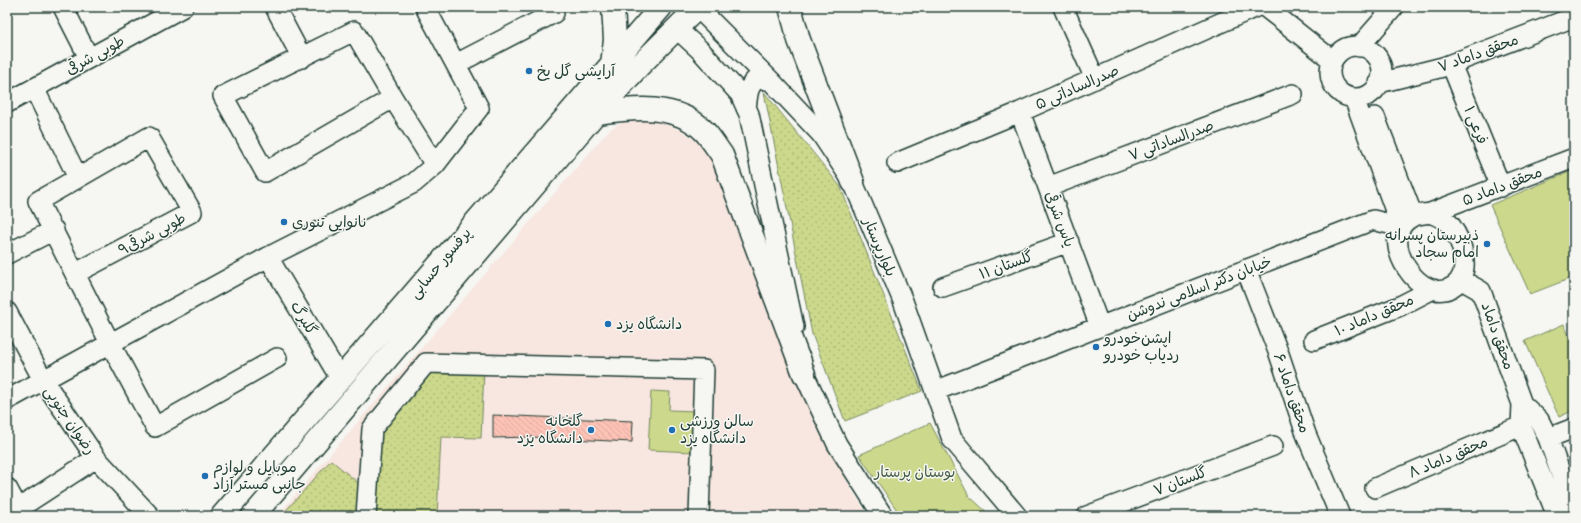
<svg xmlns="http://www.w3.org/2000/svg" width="1581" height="523" viewBox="0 0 1581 523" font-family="'Patrick Hand','Playpen Sans Arabic',sans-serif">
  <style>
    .built { fill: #f8e6e0 }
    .grass { fill: url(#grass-dots); stroke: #768a60 }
    .green { fill: #ccd88b; stroke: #768a60 }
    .building { fill: url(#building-back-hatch); stroke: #1f3d34 }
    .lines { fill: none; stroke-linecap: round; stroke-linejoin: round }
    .minor-casing { stroke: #1f3d34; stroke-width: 22 }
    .major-casing { stroke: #1f3d34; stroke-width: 25 }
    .minor { stroke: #f6f6f2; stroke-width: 19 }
    .major { stroke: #f6f6f2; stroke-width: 22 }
    .poi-dot { fill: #1f6fb2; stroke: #f6f6f2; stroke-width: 1.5 }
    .labels { text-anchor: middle; stroke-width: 3; stroke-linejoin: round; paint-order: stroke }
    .street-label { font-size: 15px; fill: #1f3d34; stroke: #f6f6f2 }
    .poi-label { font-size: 15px; fill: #1f3d34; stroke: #f6f6f2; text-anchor: start }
    .park-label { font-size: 15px; fill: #425c45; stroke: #f6f6f2 }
  </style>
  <defs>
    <pattern id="grass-dots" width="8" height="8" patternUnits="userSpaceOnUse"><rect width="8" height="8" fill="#ccd88b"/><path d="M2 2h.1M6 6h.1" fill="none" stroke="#afba79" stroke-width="1.8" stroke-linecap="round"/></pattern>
    <pattern id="building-back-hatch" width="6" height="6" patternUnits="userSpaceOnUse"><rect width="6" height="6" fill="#fdc2b6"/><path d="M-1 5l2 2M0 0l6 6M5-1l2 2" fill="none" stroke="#d8a89d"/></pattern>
  </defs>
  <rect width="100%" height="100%" fill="#f6f6f2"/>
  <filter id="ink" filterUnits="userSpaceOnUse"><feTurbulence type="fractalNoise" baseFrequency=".025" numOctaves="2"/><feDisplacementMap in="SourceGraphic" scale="8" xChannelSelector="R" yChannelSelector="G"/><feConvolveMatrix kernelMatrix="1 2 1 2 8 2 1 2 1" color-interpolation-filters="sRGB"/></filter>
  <g filter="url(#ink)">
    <!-- built -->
    <path class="built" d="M 628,119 L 647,119 L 666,124 L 684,132 L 704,147 L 716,169 L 789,367 L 853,492 L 869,516 L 277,516 L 609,130 Z"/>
    <!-- grass -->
    <path class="grass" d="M 764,92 L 840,186 L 922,391 L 845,421 L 812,334 Z
      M 432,370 L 484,371 L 481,438 L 441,437 L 437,516 L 376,516 L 381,431 Z
      M 331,460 L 363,487 L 361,516 L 281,516 Z"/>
    <!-- green -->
    <path class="green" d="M 1574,170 L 1574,277 L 1530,294 L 1490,205 Z
      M 1564,324 L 1574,348 L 1574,410 L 1559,417 L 1525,341 Z
      M 651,391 L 670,392 L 669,410 L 696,411 L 694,452 L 648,450 Z
      M 930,423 L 969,496 L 991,516 L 901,516 L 859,455 Z"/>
    <!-- building -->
    <path class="building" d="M 493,415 L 633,421 L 632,442 L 530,437 L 493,438 Z"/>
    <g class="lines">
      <!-- minor casing -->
      <g class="minor-casing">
        <path id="minor" d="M 63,7 L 89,58
          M 275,7 L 302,58
          M 1063,7 L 1095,79
          M 1265,7 L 1332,60
          M 698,8 L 771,81 L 821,134 L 853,182 L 903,301 L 952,439 L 1017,516
          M 676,28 L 700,50 L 740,94 L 749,114 L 794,327
          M 354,31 L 393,98 L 265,172 L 223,96 Z
          M1330 72a26 26 0 1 1 52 0a26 26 0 1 1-52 0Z
          M 1359,47 L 1394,7
          M 456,64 L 554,13 L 551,7
          M 1451,64 L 1501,187
          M 1379,83 L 1443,67 L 1574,17
          M 34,88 L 78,178
          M 393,98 L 435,165
          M 1354,98 L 1401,227
          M 7,103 L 183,7
          M 746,108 C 748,96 747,85 758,78 L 771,81
          M 1020,112 L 1100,327
          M 1375,117 L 1413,216
          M 897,163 L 1020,112 L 1256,7
          M 1048,187 L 1293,94
          M 1430,213 C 1438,216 1446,219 1451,226 C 1462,241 1472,271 1455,285 C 1422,311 1373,236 1412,217 C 1417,214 1425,214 1430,213 Z
          M 1430,213 L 1574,158
          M 7,254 L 54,230
          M 268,257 L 341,380
          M 1246,269 L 1279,354 L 1306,434 L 1340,516
          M 76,273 L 192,212 L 149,137 L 38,201 L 110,343 L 155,427 L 277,358
          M 1460,279 L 1481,291 L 1522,404 L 1521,426 L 1557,516
          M 943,287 L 1069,242
          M 7,312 L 43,380 L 96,458 L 150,516
          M 1314,340 L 1400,306 L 1433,289
          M 801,359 L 804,374 L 837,444 L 883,516
          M 935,391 L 1373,220 L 1401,227
          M 7,400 L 268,257 L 414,183 L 435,165 L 479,108 L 425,7
          M 1522,404 L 1539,420 L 1548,438 L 1573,508
          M 1548,438 L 1574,428
          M 7,488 L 22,516
          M 1375,488 L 1521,426
          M 7,516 L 96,458
          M 366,516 L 372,429 L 426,363 L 704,370 L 699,516
          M 1087,516 L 1273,446"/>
      </g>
      <!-- major casing -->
      <g class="major-casing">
        <path id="major" d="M 790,7 L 799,40 L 853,182
          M 612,64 L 615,40 L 613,7
          M 596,113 C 633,108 678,102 706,133 C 712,140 717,148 722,155 L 804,374
          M 222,516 L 661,7
          M 253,516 L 596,113 L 638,67 L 698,7"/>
      </g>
      <!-- minor -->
      <use href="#minor" class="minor"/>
      <!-- major -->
      <use href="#major" class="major"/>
    </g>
  </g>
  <!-- markers -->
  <g class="poi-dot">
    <circle cx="529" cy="71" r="4"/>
    <circle cx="284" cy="222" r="4"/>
    <circle cx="1487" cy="244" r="4"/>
    <circle cx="608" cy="324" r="4"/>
    <circle cx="1096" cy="347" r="4"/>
    <circle cx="591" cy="430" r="4"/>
    <circle cx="672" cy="430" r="4"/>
    <circle cx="205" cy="476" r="4"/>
  </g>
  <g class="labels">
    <!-- street labels -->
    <g class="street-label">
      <text transform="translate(1478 53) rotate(-20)" y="5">محقق داماد ۷</text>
      <text transform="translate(95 55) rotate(-29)" y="5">طوبی شرقی</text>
      <text transform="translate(1077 87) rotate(-24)" y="5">صدرالساداتی ۵</text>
      <text transform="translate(1476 125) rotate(68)" y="5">فرعی ۱</text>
      <text transform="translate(1171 140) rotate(-21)" y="5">صدرالساداتی ۷</text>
      <text transform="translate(1502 186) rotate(-21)" y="5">محقق داماد ۵</text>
      <text transform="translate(1060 219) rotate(69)" y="5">یاس شرقی</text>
      <text transform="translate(152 234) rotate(-28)" y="5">طوبی شرقی۹</text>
      <text transform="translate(880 247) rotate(67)" y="5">بلوارپرستار</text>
      <text transform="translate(440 263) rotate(-50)" y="5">پرفسور حسابی</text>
      <text transform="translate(1006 265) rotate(-20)" y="5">گلستان ۱۱</text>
      <text transform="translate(1199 288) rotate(-21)" y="5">خيابان دکتر اسلامی ندوشن</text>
      <text transform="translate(1374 315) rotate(-23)" y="5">محقق داماد ۱۰</text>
      <text transform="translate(304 318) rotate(59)" y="5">گلبرگ</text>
      <text transform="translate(1498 336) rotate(70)" y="5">محقق داماد</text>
      <text transform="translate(1292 393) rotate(71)" y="5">محقق داماد ۶</text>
      <text transform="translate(70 420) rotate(56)" y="5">رضوان جنوبی</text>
      <text transform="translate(1448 457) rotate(-23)" y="5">محقق داماد ۸</text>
      <text transform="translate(1180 481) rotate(-21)" y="5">گلستان ۷</text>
    </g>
    <!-- poi labels -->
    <g class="poi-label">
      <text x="537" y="76">آرایشی گل یخ</text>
      <text x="292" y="227">نانوایی تنوری</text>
      <text x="1479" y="240" text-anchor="end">ذبیرستان پسرانه<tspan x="1479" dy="17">امام سجاد</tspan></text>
      <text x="616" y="329">دانشگاه یزد</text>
      <text x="1104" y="343">اپشن‌خودرو<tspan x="1104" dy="17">ردیاب خودرو</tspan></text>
      <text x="583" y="426" text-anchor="end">گلخانه<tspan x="583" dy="17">دانشگاه یزد</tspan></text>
      <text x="680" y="426">سالن ورزشی<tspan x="680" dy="17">دانشگاه یزد</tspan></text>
      <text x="213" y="472">موبایل و لوازم<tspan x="213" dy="17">جانبی مستر آزاد</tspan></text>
    </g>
    <!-- park labels -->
    <g class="park-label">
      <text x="915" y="477">بوستان پرستار</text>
    </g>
  </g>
  <!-- margin -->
  <rect width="1581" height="523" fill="none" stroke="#f6f6f2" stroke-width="24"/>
  <rect x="12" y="12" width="1557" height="499" fill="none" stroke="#1f3d34" stroke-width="1.5" filter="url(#ink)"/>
</svg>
